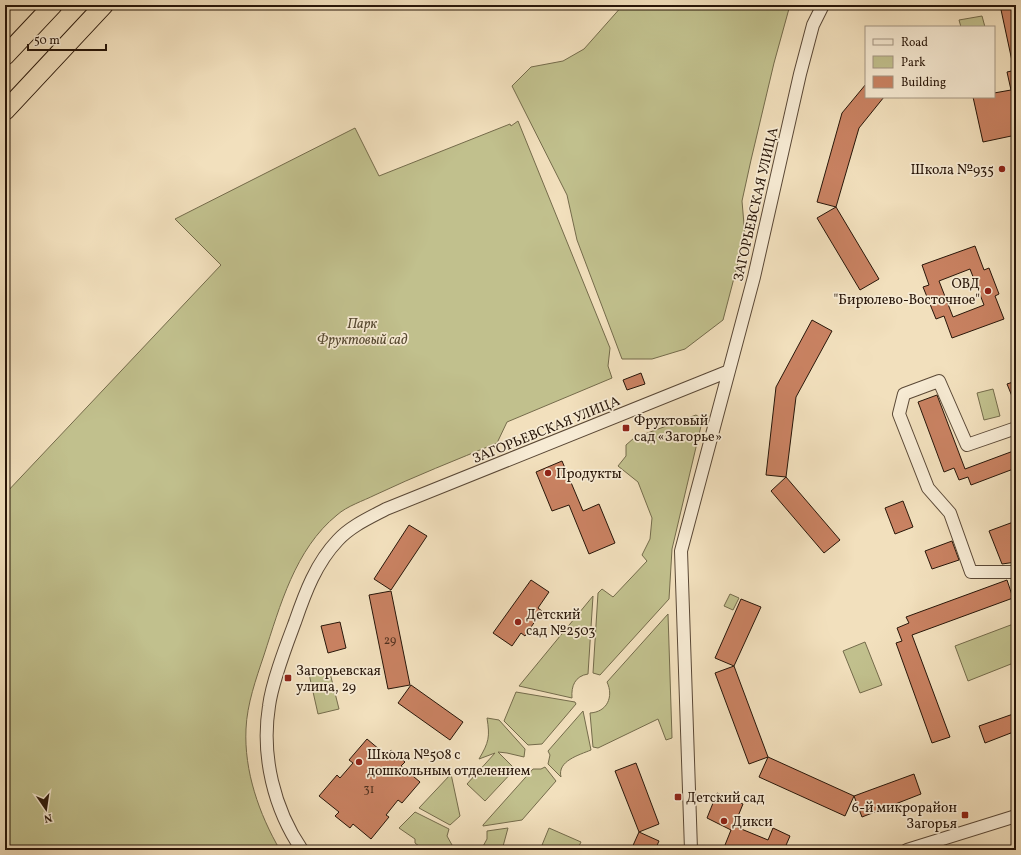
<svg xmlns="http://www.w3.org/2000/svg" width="1021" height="855" viewBox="0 0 1021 855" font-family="Vollkorn,serif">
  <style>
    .green { fill: #c1c08d; stroke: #746b4b }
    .building { fill: #c98262; stroke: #281609; fill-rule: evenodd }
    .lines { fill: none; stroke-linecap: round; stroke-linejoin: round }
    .minor-casing { stroke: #5a4836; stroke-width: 14 }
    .highway-casing { stroke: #281609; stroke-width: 20 }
    .minor { stroke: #f7ebd4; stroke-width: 12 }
    .highway { stroke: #f2e0bd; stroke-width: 18 }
    .poi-dot { fill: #8f2418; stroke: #f7ebd4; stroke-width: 1.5 }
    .labels { text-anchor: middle; stroke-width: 3.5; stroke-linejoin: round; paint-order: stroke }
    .number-label { font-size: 12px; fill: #50311f }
    .poi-label { font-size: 14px; fill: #281609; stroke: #f7ebd4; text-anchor: start }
    .street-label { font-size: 14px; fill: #281609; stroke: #f7ebd4 }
    .park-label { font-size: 14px; font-style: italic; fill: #564931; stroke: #f7ebd4 }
  </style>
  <rect width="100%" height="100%" fill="#f2e0bd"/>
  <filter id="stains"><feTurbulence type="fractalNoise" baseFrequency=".005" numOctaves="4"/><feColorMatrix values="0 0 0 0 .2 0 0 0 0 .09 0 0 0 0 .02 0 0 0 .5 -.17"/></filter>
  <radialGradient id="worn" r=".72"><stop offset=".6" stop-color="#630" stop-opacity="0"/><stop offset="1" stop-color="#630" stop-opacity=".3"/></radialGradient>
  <!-- green -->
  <path class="green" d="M 623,5 L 790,5 L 774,63 L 751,160 L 742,201 L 745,236 L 723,320 L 685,349 L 652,359 L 622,359 L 577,240 L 567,195 L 512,86 L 531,67 L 563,61 L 584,49 Z
    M 982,16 L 985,27 L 961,27 L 959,20 Z
    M 518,121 L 610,348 L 608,366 L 612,378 L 507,422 L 497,443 C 456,460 415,476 375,495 C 363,501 347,506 337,515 C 295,549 280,606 264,655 C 256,679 247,704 246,729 C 244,771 259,814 280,850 L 5,850 L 5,494 L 221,265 L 175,219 L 355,128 L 379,176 L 510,124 L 511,126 Z
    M 993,389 L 1000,416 L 984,420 L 977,393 Z
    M 696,415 L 699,417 L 701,426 L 672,549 L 669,599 L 600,675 L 593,673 L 598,593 L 602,589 L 613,597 L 647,561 L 642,555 L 650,539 L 652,518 L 638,482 L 618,466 L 626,456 L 626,445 L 634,438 Z
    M 730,594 L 739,598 L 733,610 L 724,606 Z
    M 593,596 L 588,674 C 575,676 571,686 572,698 L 519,686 Z
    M 668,614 L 672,738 L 666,740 L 658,719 L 598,748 L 593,747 L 590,713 C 607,712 614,697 607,682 Z
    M 1016,623 L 1016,662 L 968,681 L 955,646 Z
    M 865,642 L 882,685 L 860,693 L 843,651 Z
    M 329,669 L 339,709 L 318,714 L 309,674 Z
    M 516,692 L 575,702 L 576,704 L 542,744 L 528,745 L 504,721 Z
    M 583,711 L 591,750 C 579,755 557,761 561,777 L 548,764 L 550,755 L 548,751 Z
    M 487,718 L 499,720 L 525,749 L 524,757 L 507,753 L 498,752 L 515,769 L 485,801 L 467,784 L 495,753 L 479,759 C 489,742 490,737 487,718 Z
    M 545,767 L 556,781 L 522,820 L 483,826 L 483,825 L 533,769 L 541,769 Z
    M 451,774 L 460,816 L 450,825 L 419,808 Z
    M 415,812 L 449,829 L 447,836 L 452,845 L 448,850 L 424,850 L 415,843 L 415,839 L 399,828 Z
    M 508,828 L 502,850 L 481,850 L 487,839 L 487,831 Z
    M 549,828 L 581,842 L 577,850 L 540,850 Z"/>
  <!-- building -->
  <path class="building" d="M 1000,5 L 1016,5 L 1016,61 L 1012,61 Z
    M 1016,70 L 1016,135 L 983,142 L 973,97 L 994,97 L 994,93 L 1011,90 L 1007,72 Z
    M 866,84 L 866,97 L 884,97 L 859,128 L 836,207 L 879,279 L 860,290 L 817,218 L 836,207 L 817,202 L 842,113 Z
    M 975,246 L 984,270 L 989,268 L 999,294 L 995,296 L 1004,319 L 952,338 L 944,316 L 936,319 L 923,287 L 929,285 L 922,265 ZM 970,269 L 984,305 L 953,317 L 939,281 Z
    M 812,320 L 832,331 L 796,397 L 786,477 L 766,475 L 776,387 Z
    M 641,373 L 645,384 L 627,390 L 623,380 Z
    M 1016,381 L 1016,406 L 1007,384 Z
    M 937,395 L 965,469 L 1016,450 L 1016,468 L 971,485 L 968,477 L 959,480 L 954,468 L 944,472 L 918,402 Z
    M 562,461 L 583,511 L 599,504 L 615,543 L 589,554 L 569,505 L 552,511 L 536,472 Z
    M 786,477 L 840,540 L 824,553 L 771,491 Z
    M 903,501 L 913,527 L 895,534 L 885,508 Z
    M 1016,521 L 1016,562 L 1002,564 L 989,531 Z
    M 409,525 L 427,536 L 391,590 L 374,579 Z
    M 952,541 L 959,560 L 932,569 L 925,551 Z
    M 531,580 L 549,592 L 538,608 L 542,611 L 525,636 L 521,633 L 512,646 L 493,633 Z
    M 1007,580 L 1013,598 L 912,635 L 950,737 L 932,743 L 896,643 L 902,641 L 897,628 L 909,623 L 906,617 Z
    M 391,591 L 410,685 L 388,689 L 369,595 Z
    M 741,599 L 761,607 L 734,666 L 715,658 Z
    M 340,622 L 346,648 L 328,653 L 321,626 Z
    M 734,666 L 768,757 L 749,764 L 715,673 Z
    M 411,685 L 463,722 L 450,740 L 398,703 Z
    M 1016,713 L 1016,731 L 985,743 L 979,726 Z
    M 367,739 L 386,755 L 391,750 L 405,762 L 401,766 L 420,782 L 402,803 L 398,800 L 386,815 L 389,817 L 371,839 L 353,824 L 350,828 L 335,816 L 339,812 L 319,796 L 337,775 L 340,778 L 353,763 L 349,760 Z
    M 768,757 L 854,796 L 845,816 L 759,777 Z
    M 636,763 L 659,824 L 639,832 L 659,841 L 655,850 L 631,850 L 639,832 L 615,771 Z
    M 914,774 L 921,794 L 862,817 L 854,796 Z
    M 717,793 L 743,804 L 734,826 L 768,840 L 773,828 L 790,836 L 784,850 L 775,850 L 765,846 L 764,850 L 723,850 L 731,830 L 707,818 Z"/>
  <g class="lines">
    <!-- minor casing -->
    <g class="minor-casing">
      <path id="minor" d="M 1016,428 L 967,445 L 939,381 L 904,394 L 899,414 L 928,488 L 950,513 L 971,572 L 1016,572
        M 302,850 C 274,809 261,756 269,706 C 272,682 286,646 295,622 C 305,593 316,563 338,540 C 351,526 369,518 386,509 L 729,371
        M 691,850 L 681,551 L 754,277 L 800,74 L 813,25 L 823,5
        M 907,850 L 1016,816"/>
    </g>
    <!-- highway casing -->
    <g class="highway-casing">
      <path id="highway" d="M 5,56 L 53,5
        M 5,111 L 104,5"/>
    </g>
    <!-- minor -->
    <use href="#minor" class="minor"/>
    <!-- highway -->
    <use href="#highway" class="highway"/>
  </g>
  <!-- markers -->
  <g class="poi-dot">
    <circle cx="1002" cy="169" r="4"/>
    <circle cx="988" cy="291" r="4"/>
    <rect x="622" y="424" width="8" height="8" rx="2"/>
    <circle cx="548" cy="473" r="4"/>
    <circle cx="518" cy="622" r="4"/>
    <rect x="284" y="674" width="8" height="8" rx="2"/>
    <circle cx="359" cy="762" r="4"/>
    <rect x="674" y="793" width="8" height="8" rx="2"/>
    <rect x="961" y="811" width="8" height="8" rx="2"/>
    <circle cx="724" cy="821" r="4"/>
  </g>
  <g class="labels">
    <!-- number labels -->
    <g class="number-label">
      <text x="390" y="644">29</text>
      <text x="369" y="793">31</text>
    </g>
    <!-- poi labels -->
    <g class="poi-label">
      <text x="994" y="174" text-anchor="end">Школа №935</text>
      <text x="980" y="288" text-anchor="end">ОВД<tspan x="980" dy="16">"Бирюлево-Восточное"</tspan></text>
      <text x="634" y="425">Фруктовый<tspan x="634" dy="16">сад «Загорье»</tspan></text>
      <text x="556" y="478">Продукты</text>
      <text x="526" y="619">Детский<tspan x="526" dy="16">сад №2503</tspan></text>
      <text x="296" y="675">Загорьевская<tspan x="296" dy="16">улица, 29</tspan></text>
      <text x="367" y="759">Школа №508 с<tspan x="367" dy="16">дошкольным отделением</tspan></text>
      <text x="686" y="802">Детский сад</text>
      <text x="957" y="812" text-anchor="end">6-й микрорайон<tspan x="957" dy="16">Загорья</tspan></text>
      <text x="732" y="826">Дикси</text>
    </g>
    <!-- street labels -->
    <g class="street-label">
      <text transform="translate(755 204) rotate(-77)" y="5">ЗАГОРЬЕВСКАЯ УЛИЦА</text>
      <text transform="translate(546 429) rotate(-22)" y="5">ЗАГОРЬЕВСКАЯ УЛИЦА</text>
    </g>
    <!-- park labels -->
    <g class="park-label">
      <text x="362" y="328">Парк<tspan x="362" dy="16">Фруктовый сад</tspan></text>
    </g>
  </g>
  <!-- margin -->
  <rect width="1021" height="855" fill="none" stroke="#f2e0bd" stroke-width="20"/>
  <rect x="6" y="6" width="1009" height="843" fill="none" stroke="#281609" stroke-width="2"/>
  <rect x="10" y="10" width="1001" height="835" fill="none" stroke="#281609"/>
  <!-- legend -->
  <rect x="865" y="26" width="130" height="72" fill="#f7ebd4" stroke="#a49683"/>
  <rect x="873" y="39" width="20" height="6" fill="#f7ebd4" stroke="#a49683"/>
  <text x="901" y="46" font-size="12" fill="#281609">Road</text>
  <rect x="873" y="56" width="20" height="12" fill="#c1c08d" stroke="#a49683"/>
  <text x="901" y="66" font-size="12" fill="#281609">Park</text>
  <rect x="873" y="76" width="20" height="12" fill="#c98262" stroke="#a49683"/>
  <text x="901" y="86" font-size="12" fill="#281609">Building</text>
  <!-- north arrow -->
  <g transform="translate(46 809) rotate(167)" stroke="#f7ebd4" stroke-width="3" paint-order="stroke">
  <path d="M0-3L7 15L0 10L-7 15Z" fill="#281609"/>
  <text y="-6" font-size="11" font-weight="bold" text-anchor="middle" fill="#281609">N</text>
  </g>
  <!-- scale -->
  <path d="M28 44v6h78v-6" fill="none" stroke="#281609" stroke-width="2"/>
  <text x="34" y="44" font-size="12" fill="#281609" stroke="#f7ebd4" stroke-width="3" paint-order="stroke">50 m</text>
  <rect width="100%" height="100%" filter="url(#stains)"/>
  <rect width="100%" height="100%" fill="url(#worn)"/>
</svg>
